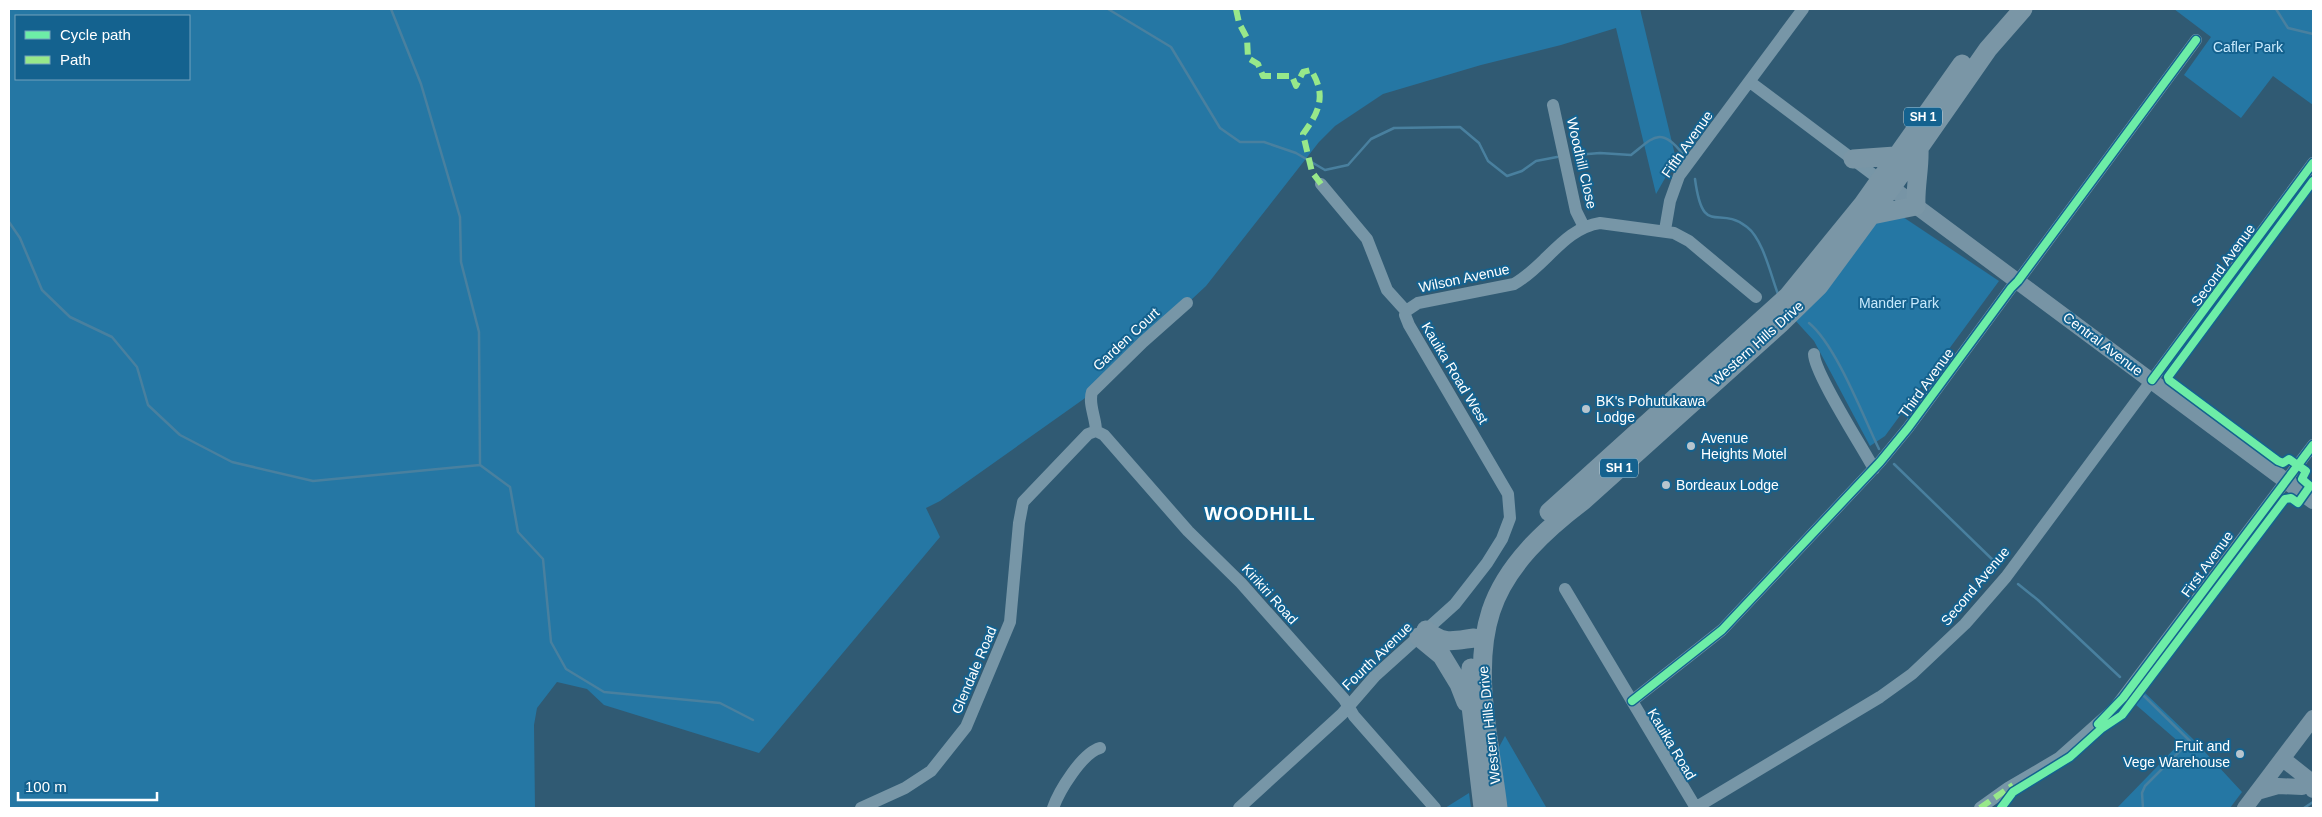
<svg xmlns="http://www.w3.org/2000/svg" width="2322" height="817" viewBox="0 0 2322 817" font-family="Helvetica,sans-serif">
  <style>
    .green { fill: #2577a4; fill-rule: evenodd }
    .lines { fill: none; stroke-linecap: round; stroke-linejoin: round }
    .stream { stroke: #49809f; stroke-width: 2.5 }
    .minor { stroke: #7796a7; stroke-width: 12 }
    .major { stroke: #7794a5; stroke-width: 16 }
    .highway { stroke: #7a96a6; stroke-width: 19 }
    .quiet { stroke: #98e88a; stroke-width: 6; stroke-dasharray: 12 6; stroke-linecap: butt }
    .cycleway-casing { stroke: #14628f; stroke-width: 11 }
    .cycleway { stroke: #6deda7; stroke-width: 8 }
    .poi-dot { fill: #b7c5ce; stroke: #14628f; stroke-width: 2 }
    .labels { text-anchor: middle; stroke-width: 4; stroke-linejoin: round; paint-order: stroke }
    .shield { fill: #14628f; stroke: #b8d0dd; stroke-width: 1 }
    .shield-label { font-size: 12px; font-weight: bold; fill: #fff }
    .park-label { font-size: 14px; fill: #c7e9fc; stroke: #14628f }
    .street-label { font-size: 14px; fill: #fff; stroke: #14628f }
    .poi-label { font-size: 14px; fill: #fff; stroke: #14628f; text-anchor: start }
    .district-label { font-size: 19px; font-weight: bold; letter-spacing: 1px; fill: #fff; stroke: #14628f }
  </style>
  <rect width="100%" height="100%" fill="#305a73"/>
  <!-- green -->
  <path class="green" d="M 9,9 L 1640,9 L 1676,159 L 1656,194 L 1616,28 L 1561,45 L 1481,65 L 1383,94 L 1335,126 L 1319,142 L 1206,286 L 1088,396 L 940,501 L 926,508 L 940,537 L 759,753 L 604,705 L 587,689 L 557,682 L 537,708 L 534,725 L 535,808 L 9,808 ZM 16,16 L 189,16 L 189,79 L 16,79 Z
    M 2174,9 L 2313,9 L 2313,105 L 2273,76 L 2241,118 L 2184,75 L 2211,37 Z
    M 1903,217 L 1999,281 L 1885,436 L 1870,446 L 1814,341 L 1794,319 L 1879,219 Z
    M 2144,692 L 2192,738 L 2242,792 L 2230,808 L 2117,808 L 2180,743 L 2135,704 Z
    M 1505,736 L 1546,807 L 1545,808 L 1506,808 L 1498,749 Z
    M 1469,793 L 1471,808 L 1445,808 Z"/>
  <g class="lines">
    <!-- stream -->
    <path class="stream" d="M 391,9 L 421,84 L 460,217 L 461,262 L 479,332 L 480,465
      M 1108,9 L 1171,47 L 1220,128 L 1240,142 L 1264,142 L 1296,153 L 1325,170 L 1348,165 L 1371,139 L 1394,128 L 1460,127 L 1479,143 L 1488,161 L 1507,176 L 1522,171 L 1536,161 L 1557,157
      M 2276,9 L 2288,28 L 2313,34
      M 1576,155 L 1600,153 L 1631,155 C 1652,139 1660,125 1682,153
      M 1695,179 C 1703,239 1718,204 1747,227 C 1763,239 1771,276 1778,294
      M 9,222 L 20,238 L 42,290 L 70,317 L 112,337 L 137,367 L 148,405 L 180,435 L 232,462 L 313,481 L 480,465 L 510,487 L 518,532 L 543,559 L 551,642 L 566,669 L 604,692 L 720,703 L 753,720
      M 1809,323 C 1836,345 1863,416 1879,449
      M 1894,464 L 1996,563
      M 2018,584 L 2038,600 L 2120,677
      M 2143,808 L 2142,793 L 2145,786 L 2190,741 L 2144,696
      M 2304,808 L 2313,802"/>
    <!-- minor -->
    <path class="minor" d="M 1750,82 L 1879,179
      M 1553,105 L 1576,211 L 1584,227
      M 1321,184 L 1367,239 L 1387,290 L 1406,311
      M 1665,230 L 1670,201 L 1679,176 L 1803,9
      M 1187,303 L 1143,342 L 1092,392 C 1088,404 1096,418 1096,431 L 1104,435 L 1188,531 L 1241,583 L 1344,699 L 1354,716 L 1435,808
      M 1406,311 L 1418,303 L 1514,284 C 1545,267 1564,228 1600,223 L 1674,233 L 1689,241 L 1756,297
      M 1814,354 C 1814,373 1863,448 1874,469
      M 1565,589 L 1696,808
      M 1632,701 L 1722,630 L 1880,462 L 1908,428 L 2011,288 L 2018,281 L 2196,40
      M 861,808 L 905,788 L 931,771 L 966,727 L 1010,622 L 1019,523 L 1023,502 L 1088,434 L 1096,431
      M 1053,808 C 1059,791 1082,753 1100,748
      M 1239,808 L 1342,714 L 1375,676 L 1455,604 L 1487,563 L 1502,539 L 1510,518 L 1508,494 L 1409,325 L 1405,315 L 1406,311
      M 1695,808 L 1880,697 L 1912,674 L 1965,624 L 2006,577 L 2313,163
      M 1980,808 L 2008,788 L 2059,758 L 2114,709 L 2313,445"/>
    <!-- major -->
    <path class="major" d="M 1881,180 L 2313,501
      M 2283,759 L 2307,778 L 2313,790
      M 2257,792 L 2278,786 L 2302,787
      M 2245,808 L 2313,718"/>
    <!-- highway -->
    <path class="highway" d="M 1853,159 L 1895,156
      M 1872,215 L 1916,206 C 1915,186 1920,168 1919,148
      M 1549,512 L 1788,296 L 1863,204 L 1962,64
      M 1426,630 C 1444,645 1452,641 1474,638
      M 1419,637 L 1442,656 L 1459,684 L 1466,702
      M 1471,668 L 1470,698 L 1483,808
      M 1498,808 C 1491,746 1471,672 1491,611 C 1506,565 1546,529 1583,501 L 1780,324 L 1819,286 L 1891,188 L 1988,49 L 2023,9"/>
    <!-- quiet -->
    <path class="quiet" d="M 1236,9 L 1239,23 L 1247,38 L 1248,58 L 1258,64 L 1263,76 L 1292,76 L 1296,86 L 1303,72 L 1311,70 C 1327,96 1319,112 1303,134 L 1312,172 L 1321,184
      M 1980,808 L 2013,785"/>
    <!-- cycleway casing -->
    <g class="cycleway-casing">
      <path id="cycleway" d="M 2152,380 L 2313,163
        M 1632,701 L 1722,630 L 1880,462 L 1908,428 L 2011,288 L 2018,281 L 2196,40
        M 2098,724 L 2123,698 L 2313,445
        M 2001,808 L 2013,792 L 2070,757 L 2101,729 L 2122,715 L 2285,499 L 2291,498 L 2298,503 L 2310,486 L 2302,479 L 2306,471 L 2289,459 L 2283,463 L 2278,461 L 2169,380 L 2168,377 L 2313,181"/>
    </g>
    <!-- cycleway -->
    <use href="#cycleway" class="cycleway"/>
  </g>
  <!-- markers -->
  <g class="poi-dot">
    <circle cx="1586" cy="409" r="5"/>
    <circle cx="1691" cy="446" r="5"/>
    <circle cx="1666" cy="485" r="5"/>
    <circle cx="2240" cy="754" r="5"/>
  </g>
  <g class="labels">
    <!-- shield labels -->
    <g class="shield">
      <rect x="1904" y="107.5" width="38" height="19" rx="4"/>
      <rect x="1600" y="458.5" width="38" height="19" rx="4"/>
    </g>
    <g class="shield-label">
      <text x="1923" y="121">SH 1</text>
      <text x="1619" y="472">SH 1</text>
    </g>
    <!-- park labels -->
    <g class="park-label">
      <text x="2248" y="52">Cafler Park</text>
      <text x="1899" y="308">Mander Park</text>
    </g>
    <!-- street labels -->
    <g class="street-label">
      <text transform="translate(1687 144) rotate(-55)" y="5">Fifth Avenue</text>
      <text transform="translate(1582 163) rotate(77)" y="5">Woodhill Close</text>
      <text transform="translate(2223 265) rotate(-54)" y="5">Second Avenue</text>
      <text transform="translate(1464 278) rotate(-12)" y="5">Wilson Avenue</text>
      <text transform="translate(1126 339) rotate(-43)" y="5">Garden Court</text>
      <text transform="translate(1757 343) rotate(-42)" y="5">Western Hills Drive</text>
      <text transform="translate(2103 344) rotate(37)" y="5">Central Avenue</text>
      <text transform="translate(1455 373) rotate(59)" y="5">Kauika Road West</text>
      <text transform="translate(1926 383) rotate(-54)" y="5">Third Avenue</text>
      <text transform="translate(2207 564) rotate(-54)" y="5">First Avenue</text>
      <text transform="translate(1975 586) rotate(-50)" y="5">Second Avenue</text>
      <text transform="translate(1270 594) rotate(48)" y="5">Kirikiri Road</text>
      <text transform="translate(1377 656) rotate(-44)" y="5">Fourth Avenue</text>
      <text transform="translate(974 670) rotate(-67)" y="5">Glendale Road</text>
      <text transform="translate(1489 725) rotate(-96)" y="5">Western Hills Drive</text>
      <text transform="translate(1672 744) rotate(59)" y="5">Kauika Road</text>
    </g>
    <!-- poi labels -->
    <g class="poi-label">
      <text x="1596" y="406">BK's Pohutukawa<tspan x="1596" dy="16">Lodge</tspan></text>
      <text x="1701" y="443">Avenue<tspan x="1701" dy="16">Heights Motel</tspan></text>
      <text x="1676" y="490">Bordeaux Lodge</text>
      <text x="2230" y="751" text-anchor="end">Fruit and<tspan x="2230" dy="16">Vege Warehouse</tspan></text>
    </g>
    <!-- district labels -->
    <g class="district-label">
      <text x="1260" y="520">WOODHILL</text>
    </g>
  </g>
  <!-- border -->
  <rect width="2322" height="817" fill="none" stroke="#ffffff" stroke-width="20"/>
  <!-- legend -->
  <rect x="15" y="15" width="175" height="65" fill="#14628f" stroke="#72a1bc"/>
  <rect x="25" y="31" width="25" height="8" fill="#6deda7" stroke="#72a1bc"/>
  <text x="60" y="40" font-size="15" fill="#ffffff">Cycle path</text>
  <rect x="25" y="56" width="25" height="8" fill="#98e88a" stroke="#72a1bc"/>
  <text x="60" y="65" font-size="15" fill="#ffffff">Path</text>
  <!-- scale -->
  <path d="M18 792v8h139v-8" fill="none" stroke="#ffffff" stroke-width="2.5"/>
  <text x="25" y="792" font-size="15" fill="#ffffff" stroke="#14628f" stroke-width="4" paint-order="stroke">100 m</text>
</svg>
